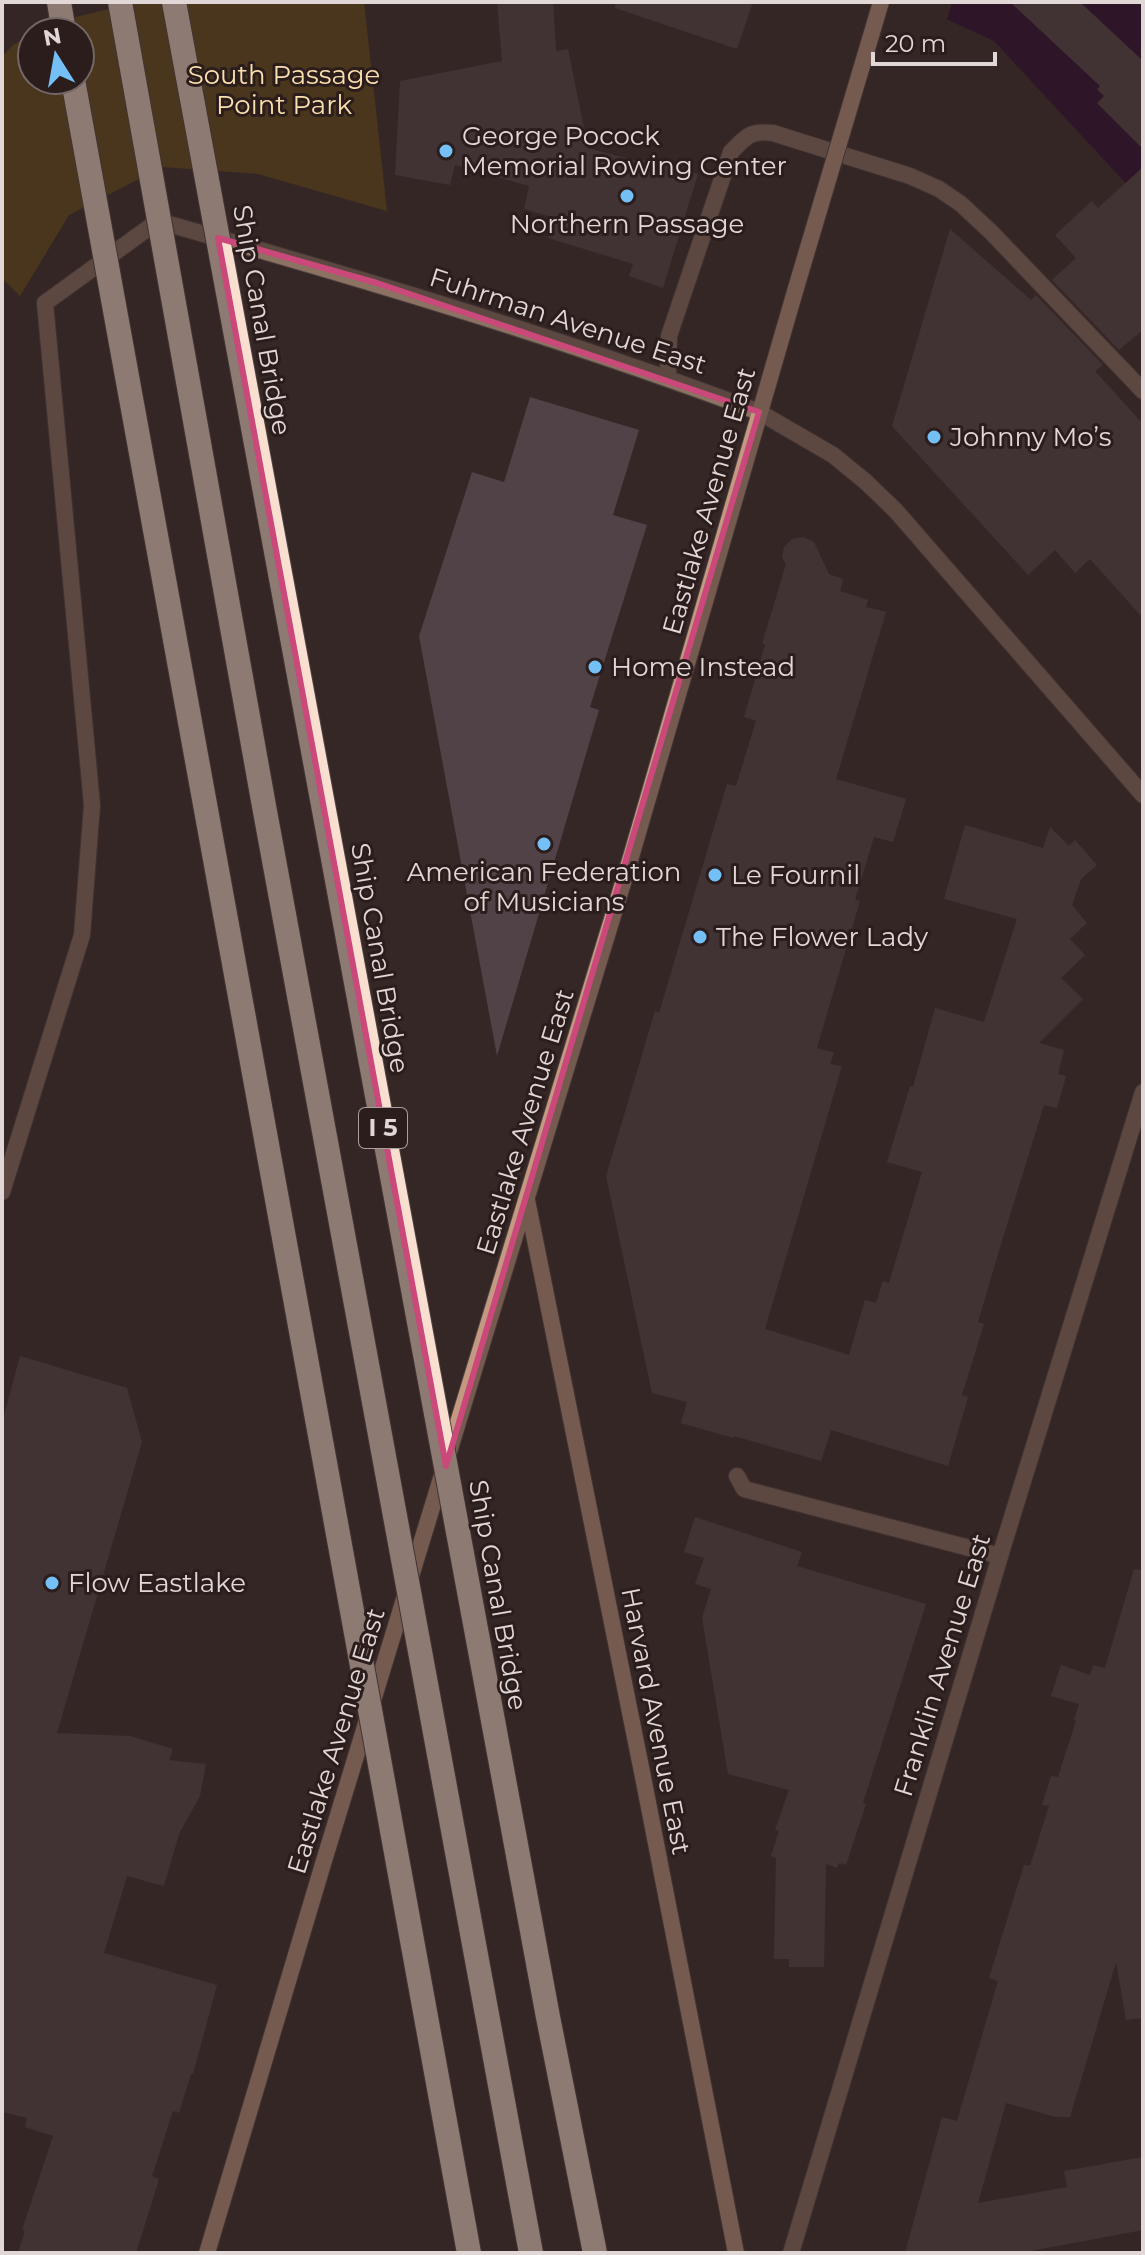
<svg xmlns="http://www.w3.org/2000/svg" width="1145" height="2255" viewBox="0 0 1145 2255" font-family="Montserrat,sans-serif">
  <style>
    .green { fill: #654a10 }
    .water { fill: #270029 }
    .pier { fill: #352726 }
    .building { fill: #504246 }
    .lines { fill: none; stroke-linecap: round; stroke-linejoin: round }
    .minor-casing { stroke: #504342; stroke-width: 18 }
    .tertiary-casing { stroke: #504342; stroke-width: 18 }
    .secondary-casing { stroke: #504342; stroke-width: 18 }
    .motorway-casing { stroke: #504342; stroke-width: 26 }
    .minor { stroke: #8c7262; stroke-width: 16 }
    .tertiary { stroke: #8c7262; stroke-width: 16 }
    .secondary { stroke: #c39a81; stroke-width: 16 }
    .motorway { stroke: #f9dfcf; stroke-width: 24 }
    .secondary-bridge-casing { stroke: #504342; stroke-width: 18; stroke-linecap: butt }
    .motorway-bridge-casing { stroke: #504342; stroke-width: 26; stroke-linecap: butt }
    .secondary-bridge { stroke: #c39a81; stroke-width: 16 }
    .motorway-bridge { stroke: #f9dfcf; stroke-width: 24 }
    .marked { fill: none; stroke: #ca487a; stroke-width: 6; stroke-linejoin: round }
    .poi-dot { fill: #74c0f6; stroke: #2b1d1c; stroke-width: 3 }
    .labels { text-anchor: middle; stroke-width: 6; stroke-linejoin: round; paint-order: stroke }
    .shield { fill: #2b1d1c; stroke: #aa9f9e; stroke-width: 2 }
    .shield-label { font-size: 24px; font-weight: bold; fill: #e0d7d6 }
    .park-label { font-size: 26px; fill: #fbdfae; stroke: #2b1d1c }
    .poi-label { font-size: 26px; fill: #e0d7d6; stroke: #2b1d1c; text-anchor: start }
    .street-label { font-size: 26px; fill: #e0d7d6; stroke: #2b1d1c }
  </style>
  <rect width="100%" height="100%" fill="#352726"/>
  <!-- green -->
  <path class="green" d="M 119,2 L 364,2 L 387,211 L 258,174 L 162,167 L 69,215 L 20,296 L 2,278 L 2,57 L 13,45 L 32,34 L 32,80 L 80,80 L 80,32 L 36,32 L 69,14 Z"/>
  <!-- water -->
  <path class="water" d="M 909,2 L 1143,2 L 1143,202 L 994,41 Z"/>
  <!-- pier -->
  <path class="pier" d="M 2,2 L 125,2 L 122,6 L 4,34 Z
    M 905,2 L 952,2 L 946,23 L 907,6 Z"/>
  <!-- building -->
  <path class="building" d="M 497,2 L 553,2 L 556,51 L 568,49 L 588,148 L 640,162 L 641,159 L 698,174 L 663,288 L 629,276 L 633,264 L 548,238 L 555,218 L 524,209 L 529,186 L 455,165 L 450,185 L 395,175 L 400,81 L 502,61 Z
    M 616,2 L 753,2 L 737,49 L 615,8 Z
    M 1010,2 L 1080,2 L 1143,61 L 1143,149 L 1097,103 L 1104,96 L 1097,89 L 1100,86 Z
    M 1143,167 L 1143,330 L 1119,350 L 1052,280 L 1076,258 L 1055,235 L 1092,201 L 1098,208 Z
    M 950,229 L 1031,300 L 1036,295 L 1103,365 L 1095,371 L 1143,424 L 1143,618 L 1090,559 L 1075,573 L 1055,550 L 1028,575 L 892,426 Z
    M 530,397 L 639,430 L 613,515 L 647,525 L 590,707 L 599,710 L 497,1056 L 419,636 L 472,472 L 504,482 Z
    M 803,537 L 814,542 L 829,574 L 843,579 L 840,591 L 868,600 L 866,607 L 886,612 L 836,779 L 906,799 L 893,842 L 874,837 L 855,900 L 860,901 L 817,1048 L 834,1053 L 830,1064 L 842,1066 L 765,1329 L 849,1355 L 865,1300 L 876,1303 L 883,1281 L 889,1283 L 922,1172 L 887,1162 L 910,1086 L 913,1087 L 935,1008 L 984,1022 L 1017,919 L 944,899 L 965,825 L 1043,848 L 1050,827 L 1069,846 L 1075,840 L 1097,865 L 1081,879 L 1072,905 L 1087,923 L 1070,939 L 1085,955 L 1061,978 L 1083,999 L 1039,1043 L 1064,1050 L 1058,1074 L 1066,1076 L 1057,1108 L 1044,1105 L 1001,1244 L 978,1322 L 984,1324 L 962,1395 L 968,1397 L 948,1466 L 831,1430 L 821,1461 L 734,1436 L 733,1438 L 681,1423 L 687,1402 L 652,1393 L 606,1176 L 655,1011 L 659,1013 L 727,784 L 736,786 L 756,721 L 744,717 L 765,645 L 762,644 L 786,564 L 782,557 L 784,547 L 792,539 Z
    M 20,1356 L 127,1388 L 142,1442 L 57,1733 L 130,1736 L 173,1749 L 169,1760 L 206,1764 L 200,1796 L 179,1834 L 164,1886 L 127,1876 L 104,1953 L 217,1985 L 193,2074 L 191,2074 L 179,2113 L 173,2111 L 152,2176 L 159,2179 L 136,2253 L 18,2253 L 25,2231 L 22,2230 L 53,2136 L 25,2127 L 27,2118 L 2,2112 L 2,1423 Z
    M 695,1517 L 802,1552 L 797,1566 L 926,1604 L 863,1803 L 866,1804 L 846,1865 L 839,1863 L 837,1868 L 826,1864 L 824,1967 L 789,1967 L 789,1959 L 774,1959 L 776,1858 L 771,1856 L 779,1831 L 775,1830 L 789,1790 L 728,1774 L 702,1618 L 711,1589 L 695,1584 L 704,1558 L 684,1552 Z
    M 1134,1569 L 1143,1570 L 1143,2018 L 1126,2020 L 1116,1962 L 1070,2117 L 1056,2117 L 1006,2103 L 978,2203 L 1067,2187 L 1064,2171 L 1143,2157 L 1143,2230 L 1020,2253 L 905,2253 L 942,2117 L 957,2121 L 998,1981 L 989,1978 L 1024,1865 L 1030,1866 L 1049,1806 L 1042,1805 L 1051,1776 L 1058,1777 L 1076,1721 L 1074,1720 L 1079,1704 L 1051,1696 L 1061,1665 L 1090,1675 L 1093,1665 L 1105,1668 Z"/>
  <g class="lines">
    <!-- minor casing -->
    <g class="minor-casing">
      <path id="minor" d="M 668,379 L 669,336 L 731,152 C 746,137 750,130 773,133 L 910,176 L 939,189 L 961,204 L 992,233 L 1143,391
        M 2,1192 L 82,935 L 92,805 L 45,303 L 158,221 C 360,278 562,338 759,412
        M 737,1476 L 744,1489 L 1000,1556"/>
    </g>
    <!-- tertiary casing -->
    <g class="tertiary-casing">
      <path id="tertiary" d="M 759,412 L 833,455 L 866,482 L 896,511 L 1143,795
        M 791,2253 L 1004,1543 L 1143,1092"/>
    </g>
    <!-- secondary casing -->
    <g class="secondary-casing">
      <path id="secondary" d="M 527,1200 L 644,1782 L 736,2253
        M 207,2253 L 323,1864 L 631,857 L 796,288"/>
    </g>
    <!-- motorway casing -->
    <g class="motorway-casing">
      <path id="motorway" d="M 59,2 L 64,32"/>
    </g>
    <!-- minor -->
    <use href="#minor" class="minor"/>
    <!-- tertiary -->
    <use href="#tertiary" class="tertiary"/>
    <!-- secondary -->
    <use href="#secondary" class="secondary"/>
    <!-- motorway -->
    <use href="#motorway" class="motorway"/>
    <!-- secondary-bridge casing -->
    <g class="secondary-bridge-casing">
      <path id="secondary-bridge" d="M 796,288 L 881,2"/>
    </g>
    <!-- motorway-bridge casing -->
    <g class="motorway-bridge-casing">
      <path id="motorway-bridge" d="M 120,2 L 264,806 L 531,2253
        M 174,2 L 548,2017 L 595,2253
        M 73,80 L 469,2253"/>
    </g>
    <!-- secondary-bridge -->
    <use href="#secondary-bridge" class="secondary-bridge"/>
    <!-- motorway-bridge -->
    <use href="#motorway-bridge" class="motorway-bridge"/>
  </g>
  <!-- marked area -->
  <path d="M0 0H1145V2255H0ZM 218,238 L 377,283 L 759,412 L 446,1466 Z" fill="#352726" fill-opacity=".55" fill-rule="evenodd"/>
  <path class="marked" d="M 218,238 L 377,283 L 759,412 L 446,1466 Z"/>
  <!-- markers -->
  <g class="poi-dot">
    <circle cx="446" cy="151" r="8"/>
    <circle cx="627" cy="196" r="8"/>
    <circle cx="934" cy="437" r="8"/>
    <circle cx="595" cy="667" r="8"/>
    <circle cx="544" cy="844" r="8"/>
    <circle cx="715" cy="875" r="8"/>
    <circle cx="700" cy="937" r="8"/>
    <circle cx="52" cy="1583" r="8"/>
  </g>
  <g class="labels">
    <!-- shield labels -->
    <rect class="shield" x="359" y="1108" width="48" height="40" rx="6"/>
    <g class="shield-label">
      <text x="383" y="1136">I 5</text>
    </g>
    <!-- park labels -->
    <g class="park-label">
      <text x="284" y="84">South Passage<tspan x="284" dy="30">Point Park</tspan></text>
    </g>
    <!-- poi labels -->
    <g class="poi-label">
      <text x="462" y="145">George Pocock<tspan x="462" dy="30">Memorial Rowing Center</tspan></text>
      <text x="627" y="233" text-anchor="middle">Northern Passage</text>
      <text x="950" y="446">Johnny Mo’s</text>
      <text x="611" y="676">Home Instead</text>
      <text x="544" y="881" text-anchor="middle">American Federation<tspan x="544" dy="30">of Musicians</tspan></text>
      <text x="731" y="884">Le Fournil</text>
      <text x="716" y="946">The Flower Lady</text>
      <text x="68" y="1592">Flow Eastlake</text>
    </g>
    <!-- street labels -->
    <g class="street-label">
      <text transform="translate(262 320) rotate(80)" y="9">Ship Canal Bridge</text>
      <text transform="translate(568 321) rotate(18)" y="9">Fuhrman Avenue East</text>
      <text transform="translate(709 501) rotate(-74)" y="9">Eastlake Avenue East</text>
      <text transform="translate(380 958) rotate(80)" y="9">Ship Canal Bridge</text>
      <text transform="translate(525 1122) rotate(-73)" y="9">Eastlake Avenue East</text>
      <text transform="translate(498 1595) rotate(80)" y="9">Ship Canal Bridge</text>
      <text transform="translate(942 1665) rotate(-73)" y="9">Franklin Avenue East</text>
      <text transform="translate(656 1721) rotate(79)" y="9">Harvard Avenue East</text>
      <text transform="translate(336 1741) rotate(-73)" y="9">Eastlake Avenue East</text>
    </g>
  </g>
  <!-- border -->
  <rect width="1145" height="2255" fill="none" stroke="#e0d7d6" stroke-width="8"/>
  <!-- north arrow -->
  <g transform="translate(56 56) rotate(349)"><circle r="38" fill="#2b1d1c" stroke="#736766" stroke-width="2"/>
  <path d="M0-6L14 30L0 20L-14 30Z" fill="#74c0f6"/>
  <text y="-12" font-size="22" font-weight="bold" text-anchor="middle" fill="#e0d7d6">N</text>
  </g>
  <!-- scale -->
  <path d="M873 52v12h122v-12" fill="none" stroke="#e0d7d6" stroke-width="4"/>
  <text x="885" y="52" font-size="24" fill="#e0d7d6" stroke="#2b1d1c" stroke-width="6" paint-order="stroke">20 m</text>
</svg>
